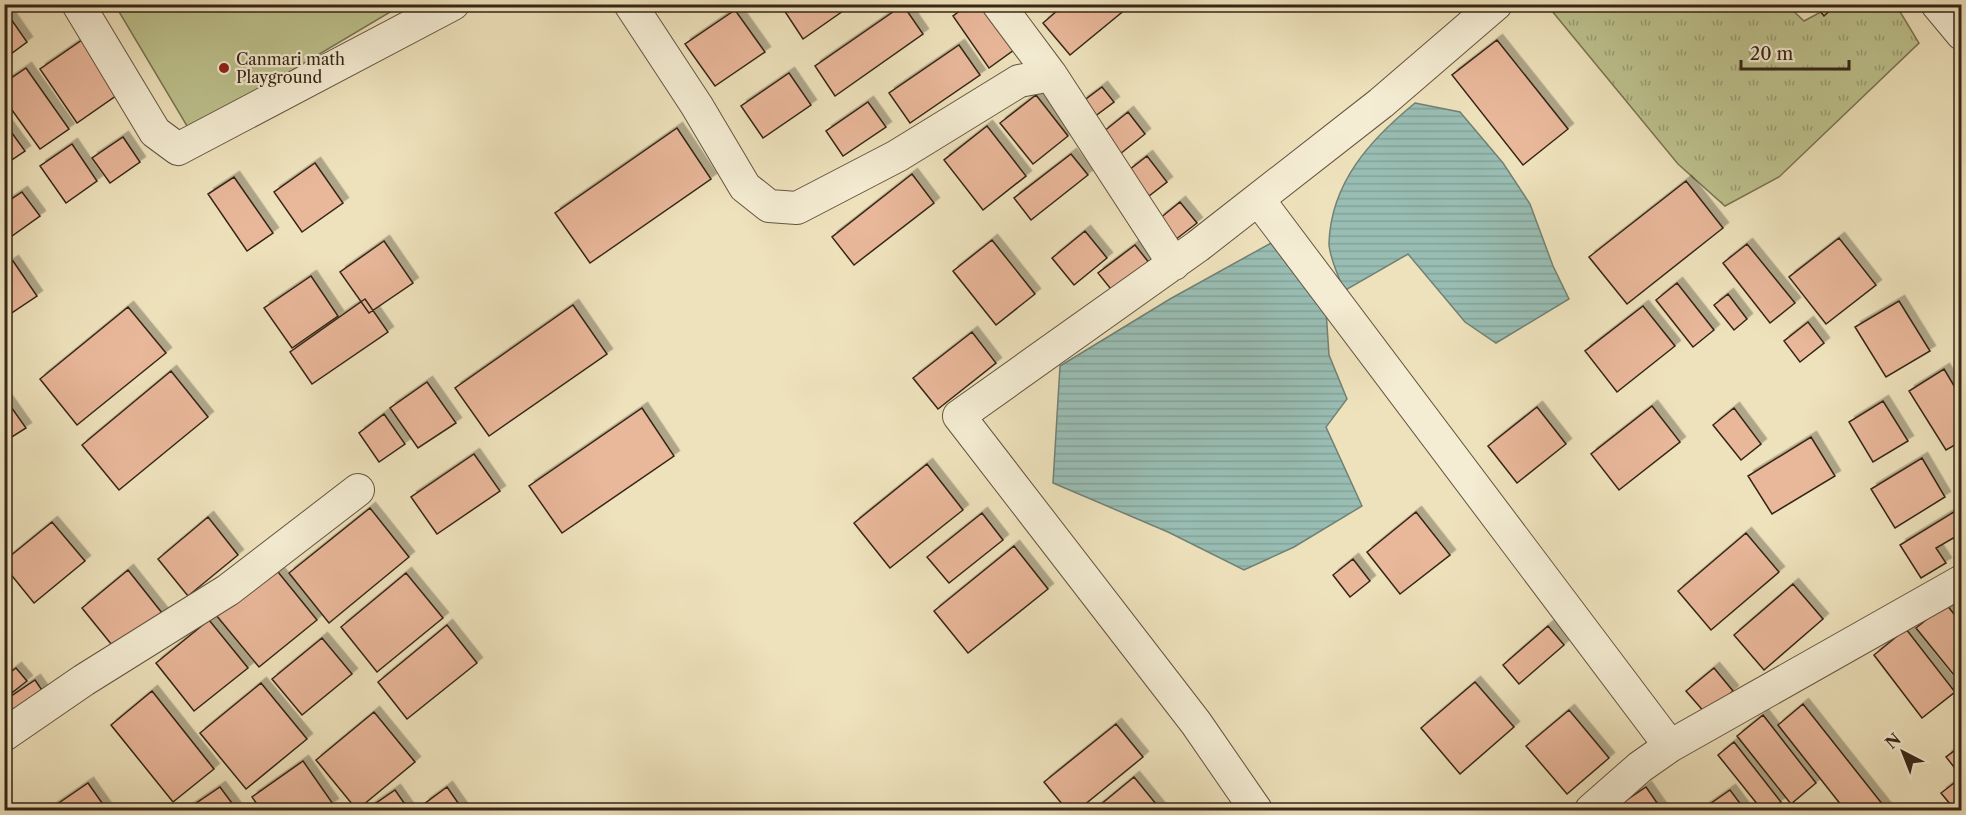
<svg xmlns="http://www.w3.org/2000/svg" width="1966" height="815" viewBox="0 0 1966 815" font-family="'Libre Caslon Text',serif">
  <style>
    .grass { fill: url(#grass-tufts); stroke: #7a7452; stroke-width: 1.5 }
    .garden { fill: #bdc28e; stroke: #7a7452; stroke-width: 1.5 }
    .water { fill: url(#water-rules); stroke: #718175; stroke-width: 1.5 }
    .building { fill: #e9b79a; stroke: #362617; stroke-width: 1.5; filter: url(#shadow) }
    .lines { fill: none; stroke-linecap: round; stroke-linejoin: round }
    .street-casing { stroke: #645540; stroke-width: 34 }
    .street { stroke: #f4ecd3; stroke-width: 32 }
    .poi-dot { fill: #8f2418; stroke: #f4ecd3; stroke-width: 2 }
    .labels { text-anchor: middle; stroke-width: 4.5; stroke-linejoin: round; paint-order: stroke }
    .poi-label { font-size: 16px; fill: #362617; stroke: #f4ecd3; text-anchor: start }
  </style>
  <defs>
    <pattern id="grass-tufts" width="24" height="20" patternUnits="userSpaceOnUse" patternTransform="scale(1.5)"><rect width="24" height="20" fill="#bdc28e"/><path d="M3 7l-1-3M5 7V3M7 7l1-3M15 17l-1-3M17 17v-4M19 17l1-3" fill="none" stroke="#9a9d73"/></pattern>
    <pattern id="water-rules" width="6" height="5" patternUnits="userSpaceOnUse" patternTransform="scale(1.5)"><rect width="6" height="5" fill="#99bdb3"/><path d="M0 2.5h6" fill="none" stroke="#84a299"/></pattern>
    <filter id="shadow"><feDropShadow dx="5.5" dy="-5.5" stdDeviation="0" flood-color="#0004"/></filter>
  </defs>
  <rect width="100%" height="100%" fill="#eee2bc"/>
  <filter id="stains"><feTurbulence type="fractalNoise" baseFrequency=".00333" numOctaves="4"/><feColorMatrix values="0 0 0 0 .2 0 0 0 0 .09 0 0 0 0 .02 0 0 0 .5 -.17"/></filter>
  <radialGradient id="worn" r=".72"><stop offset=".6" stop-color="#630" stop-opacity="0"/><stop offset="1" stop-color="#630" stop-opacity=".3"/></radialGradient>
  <!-- grass -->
  <path class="grass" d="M 1547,5 L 1787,5 L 1804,21 L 1834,5 L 1896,5 L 1919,43 L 1779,177 L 1725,206 L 1678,164 Z"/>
  <!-- garden -->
  <path class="garden" d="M 115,5 L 402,5 L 190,131 Z"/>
  <!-- water -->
  <path class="water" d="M 1415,103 L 1460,112 L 1503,163 L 1530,204 L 1553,266 L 1569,299 L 1496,343 L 1465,322 L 1408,254 L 1344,291 C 1339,277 1329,257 1329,243 C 1331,182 1371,139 1415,103 Z
    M 1271,243 L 1309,259 L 1326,310 L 1329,355 L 1347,399 L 1326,427 L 1362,506 L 1294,547 L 1244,570 L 1168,532 L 1053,483 L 1060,366 L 1170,299 Z"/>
  <!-- building -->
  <path class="building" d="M 780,4 L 853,4 L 803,39 Z
    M 969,4 L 988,4 L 1018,47 L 989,68 L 953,16 Z
    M 1065,4 L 1132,4 L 1070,55 L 1043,23 Z
    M 1814,4 L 1837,4 L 1824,16 Z
    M 903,5 L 923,34 L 835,96 L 815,66 Z
    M 4,9 L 27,42 L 4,59 Z
    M 735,10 L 765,52 L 715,86 L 685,44 Z
    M 82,40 L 120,93 L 77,123 L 40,69 Z
    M 1497,40 L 1568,129 L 1523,165 L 1452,75 Z
    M 959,45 L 980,75 L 910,123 L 889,93 Z
    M 26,68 L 69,129 L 40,149 L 4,99 L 4,83 Z
    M 789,73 L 811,105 L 763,138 L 741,106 Z
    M 1102,87 L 1114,102 L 1094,117 L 1082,102 Z
    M 1036,95 L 1068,136 L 1033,164 L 1000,123 Z
    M 868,102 L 886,127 L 843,156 L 826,131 Z
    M 1128,112 L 1145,134 L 1120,154 L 1103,132 Z
    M 4,122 L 25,151 L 4,165 Z
    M 987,126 L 1026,176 L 983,210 L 944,160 Z
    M 677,128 L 711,179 L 590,263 L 555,213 Z
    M 123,137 L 140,162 L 110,183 L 92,158 Z
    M 72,144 L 97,181 L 66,203 L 40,166 Z
    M 1071,154 L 1088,175 L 1031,220 L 1014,198 Z
    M 1147,156 L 1167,182 L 1149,196 L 1129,170 Z
    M 315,163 L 343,203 L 302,232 L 274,192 Z
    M 912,174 L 934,203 L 854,265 L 832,237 Z
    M 234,177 L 273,233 L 247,251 L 208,194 Z
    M 1686,181 L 1723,228 L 1627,304 L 1589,257 Z
    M 22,192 L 40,216 L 12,236 L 4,225 L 4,204 Z
    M 1180,202 L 1197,223 L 1175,240 L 1159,219 Z
    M 1085,231 L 1107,258 L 1074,285 L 1052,258 Z
    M 1839,238 L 1876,285 L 1826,324 L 1789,277 Z
    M 992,240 L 1035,294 L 996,325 L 953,271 Z
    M 384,241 L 413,283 L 369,313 L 340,272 Z
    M 1747,244 L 1795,303 L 1770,323 L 1723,263 Z
    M 1135,245 L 1150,264 L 1114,293 L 1098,273 Z
    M 13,261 L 37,296 L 4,318 L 4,267 Z
    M 311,276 L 338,316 L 292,348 L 264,308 Z
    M 1677,283 L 1714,330 L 1693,347 L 1656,300 Z
    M 1728,294 L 1747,319 L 1734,330 L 1714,305 Z
    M 365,299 L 388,332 L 312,384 L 290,352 Z
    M 1899,301 L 1930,351 L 1886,377 L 1855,327 Z
    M 573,305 L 607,354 L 489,436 L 455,388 Z
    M 1643,306 L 1675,346 L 1617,392 L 1585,351 Z
    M 128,307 L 166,353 L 77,425 L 40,379 Z
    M 1808,322 L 1824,343 L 1800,362 L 1784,341 Z
    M 972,332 L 996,363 L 938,409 L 913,378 Z
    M 1944,369 L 1962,399 L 1962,441 L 1946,450 L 1909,391 Z
    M 171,371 L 208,417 L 119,490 L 82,445 Z
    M 427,382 L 456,423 L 418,448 L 390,408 Z
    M 4,397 L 26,428 L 4,442 Z
    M 1883,401 L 1908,441 L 1873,462 L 1849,422 Z
    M 1652,406 L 1680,442 L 1619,490 L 1591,454 Z
    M 1537,407 L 1566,444 L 1517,483 L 1488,446 Z
    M 642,408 L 674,456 L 562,533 L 529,486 Z
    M 1734,408 L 1761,444 L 1741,460 L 1713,425 Z
    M 384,414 L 405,444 L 379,462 L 359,433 Z
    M 1811,437 L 1835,476 L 1772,514 L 1748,476 Z
    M 474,454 L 500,491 L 437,534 L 411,497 Z
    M 1922,458 L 1945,497 L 1895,528 L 1871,489 Z
    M 927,464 L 963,510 L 890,568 L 854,523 Z
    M 1962,507 L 1962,533 L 1936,548 L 1946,563 L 1921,578 L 1900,545 Z
    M 370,508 L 409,557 L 329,623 L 289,573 Z
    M 1416,512 L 1450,555 L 1400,594 L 1367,552 Z
    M 982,513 L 1003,540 L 949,583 L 927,557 Z
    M 208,517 L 238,555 L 188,596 L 158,559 Z
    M 52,522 L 85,561 L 34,603 L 4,566 L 4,561 Z
    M 1746,533 L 1779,572 L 1711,630 L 1678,591 Z
    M 1014,546 L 1048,589 L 968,653 L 934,611 Z
    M 1353,559 L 1370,581 L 1350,597 L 1333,575 Z
    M 274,567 L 317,620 L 259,667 L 216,615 Z
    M 128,570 L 166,618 L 120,655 L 82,608 Z
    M 406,573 L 443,618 L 377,672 L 341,627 Z
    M 1793,584 L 1823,619 L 1764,670 L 1734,635 Z
    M 1946,604 L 1962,624 L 1962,685 L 1916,628 Z
    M 209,620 L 248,668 L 194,711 L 156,663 Z
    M 447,625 L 477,663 L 407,719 L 378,682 Z
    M 1548,626 L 1564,645 L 1519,684 L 1503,665 Z
    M 1906,629 L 1955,692 L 1922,718 L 1874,655 Z
    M 322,638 L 352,674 L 302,715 L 272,679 Z
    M 16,668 L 27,681 L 4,699 L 4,677 Z
    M 1714,668 L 1733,691 L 1706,714 L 1686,691 Z
    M 35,680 L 48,699 L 15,722 L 4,708 L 4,701 Z
    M 1475,682 L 1514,727 L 1460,774 L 1421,728 Z
    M 261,683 L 307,739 L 246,789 L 200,733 Z
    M 152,691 L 214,769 L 173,802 L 111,725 Z
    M 1803,704 L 1887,810 L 1845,810 L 1778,725 Z
    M 1569,710 L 1609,758 L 1567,794 L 1526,746 Z
    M 374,712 L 415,762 L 357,810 L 316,760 Z
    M 1763,715 L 1816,783 L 1791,804 L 1737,736 Z
    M 1116,724 L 1143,757 L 1078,810 L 1067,810 L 1044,782 Z
    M 1734,742 L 1781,802 L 1770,810 L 1762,810 L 1718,755 Z
    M 1962,745 L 1962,770 L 1958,772 L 1946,757 Z
    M 303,761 L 333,804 L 324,810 L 261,810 L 252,797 Z
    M 1134,777 L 1161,810 L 1094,810 Z
    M 1962,777 L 1962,810 L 1955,810 L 1941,793 Z
    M 88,783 L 107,810 L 51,810 L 50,809 Z
    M 220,787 L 237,810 L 186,810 Z
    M 447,787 L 463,810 L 428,810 L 424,804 Z
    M 1646,787 L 1662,810 L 1612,810 Z
    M 395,790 L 409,810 L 366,810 Z
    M 1730,790 L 1745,810 L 1706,810 L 1704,808 Z"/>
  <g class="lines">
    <!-- street casing -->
    <g class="street-casing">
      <path id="street" d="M 78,4 L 155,132 L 178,149 L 453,4
        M 630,4 L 697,106 L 745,187 L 769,206 L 797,208 L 897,156 L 1019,81 L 1051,75
        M 998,4 L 1051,75 L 1174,264
        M 1937,4 L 1962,34
        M 1258,199 L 1670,746
        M 4,735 L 84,680 L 228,590 L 358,490
        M 1256,810 L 1196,723 L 959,416 L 1198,246 L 1381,103 L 1496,4
        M 1591,810 L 1640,767 L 1670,746 L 1962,581"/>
    </g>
    <!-- street -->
    <use href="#street" class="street"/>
  </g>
  <!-- markers -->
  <circle class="poi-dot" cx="224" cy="68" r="6"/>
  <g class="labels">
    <!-- poi labels -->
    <g class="poi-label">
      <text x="236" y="65">Canmari math<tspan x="236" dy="18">Playground</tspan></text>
    </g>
  </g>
  <!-- margin -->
  <rect width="1966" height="815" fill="none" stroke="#eee2bc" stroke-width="24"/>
  <rect x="6" y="6" width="1954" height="803" fill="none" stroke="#362617" stroke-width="3"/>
  <rect x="12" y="12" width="1942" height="791" fill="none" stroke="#362617" stroke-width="1.5"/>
  <!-- north arrow -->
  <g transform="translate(1903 752) rotate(318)" stroke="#f4ecd3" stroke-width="4.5" paint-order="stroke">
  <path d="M0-4.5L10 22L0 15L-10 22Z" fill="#362617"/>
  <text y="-9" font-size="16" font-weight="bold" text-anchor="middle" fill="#362617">N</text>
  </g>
  <!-- scale -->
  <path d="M1741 60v9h108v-9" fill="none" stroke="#362617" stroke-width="3"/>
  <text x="1750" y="60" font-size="18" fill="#362617" stroke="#f4ecd3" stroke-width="4.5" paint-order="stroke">20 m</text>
  <rect width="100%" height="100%" filter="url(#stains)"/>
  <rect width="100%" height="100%" fill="url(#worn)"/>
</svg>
